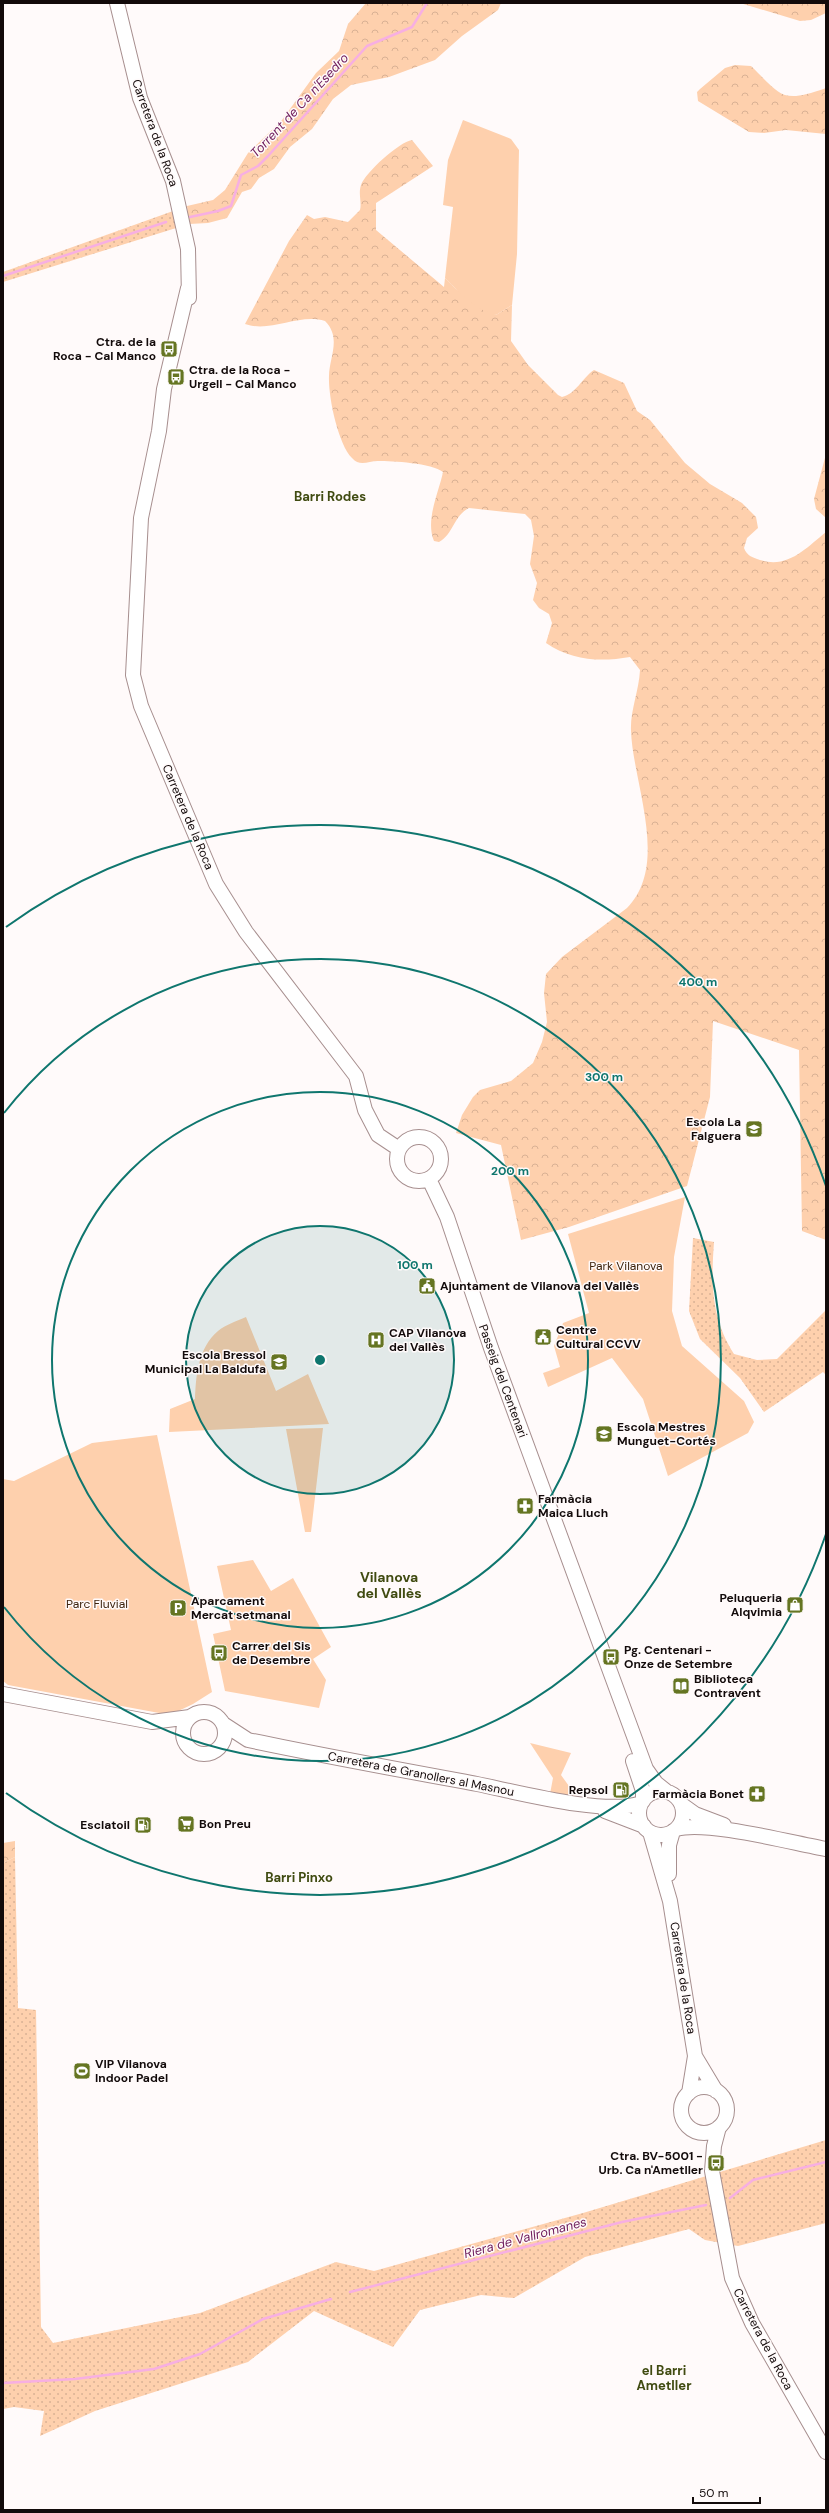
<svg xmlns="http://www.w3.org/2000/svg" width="829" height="2513" viewBox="0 0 829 2513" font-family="'DM Sans',sans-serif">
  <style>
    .grass { fill: url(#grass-dots) }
    .forest { fill: url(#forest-crowns) }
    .green { fill: #fed0ad }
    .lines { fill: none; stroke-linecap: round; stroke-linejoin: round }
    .stream { stroke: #f7afe2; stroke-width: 2.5 }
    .secondary-casing { stroke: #a78f8f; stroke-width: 16 }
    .secondary { stroke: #fff; stroke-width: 14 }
    .ring { fill: none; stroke: #0f766e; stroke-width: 2 }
    .labels { text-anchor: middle; stroke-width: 3; stroke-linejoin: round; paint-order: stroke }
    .street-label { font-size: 12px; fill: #120a0a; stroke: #fffafa }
    .poi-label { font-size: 12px; font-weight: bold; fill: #120a0a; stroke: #fffafa; text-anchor: start }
    .park-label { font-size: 12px; fill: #3e230c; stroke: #fffafa }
    .water-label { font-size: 13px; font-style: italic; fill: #72215f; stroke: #fffafa }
    .neighbourhood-label { font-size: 13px; font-weight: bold; fill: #404b11; stroke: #fffafa }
    .quarter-label { font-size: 14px; font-weight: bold; fill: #404b11; stroke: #fffafa }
    .centre { fill: #0f766e; stroke: #fffafa; stroke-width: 2 }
    .ring-label { font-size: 12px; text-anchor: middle; font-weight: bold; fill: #0f766e; stroke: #fffafa; stroke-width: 3; stroke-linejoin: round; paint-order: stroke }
  </style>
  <defs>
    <pattern id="grass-dots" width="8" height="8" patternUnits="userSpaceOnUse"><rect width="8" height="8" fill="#fed0ad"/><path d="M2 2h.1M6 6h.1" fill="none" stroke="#d9b194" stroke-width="1.8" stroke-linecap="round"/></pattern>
    <pattern id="forest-crowns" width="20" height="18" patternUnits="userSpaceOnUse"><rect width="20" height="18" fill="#fed0ad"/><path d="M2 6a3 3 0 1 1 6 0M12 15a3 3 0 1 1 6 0" fill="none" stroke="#d9b194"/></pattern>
  </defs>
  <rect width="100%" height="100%" fill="#fffafa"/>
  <!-- grass -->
  <path class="grass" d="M 187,206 L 189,224 L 3,282 L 3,272 Z
    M 693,1238 L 714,1242 C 711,1283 711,1318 734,1354 L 757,1360 L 777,1359 L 826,1310 L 826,1375 L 823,1372 L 764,1412 L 740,1378 L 700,1339 L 689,1311 Z
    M 15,1857 L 18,2008 L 36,2010 L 41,2327 L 53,2343 L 200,2313 L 336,2262 L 374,2271 L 583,2213 L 826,2140 L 826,2223 L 738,2246 L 705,2240 L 689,2229 L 585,2257 L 514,2298 L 481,2295 L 420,2310 L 393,2347 L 314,2311 L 248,2362 L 95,2411 L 40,2436 L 44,2411 L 14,2407 L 3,2409 L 3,1863 Z"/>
  <!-- forest -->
  <path class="forest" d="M 366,3 L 501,3 L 498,10 L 462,36 L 435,60 L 389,77 L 351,85 L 333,99 L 312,129 L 290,147 L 274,169 L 259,178 L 251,189 L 242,192 L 227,218 L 208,223 L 189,224 L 187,206 L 213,200 L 225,190 L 248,153 L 282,120 L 316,73 L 339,51 L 348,24 Z
    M 740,3 L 826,3 L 826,13 L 811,20 L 800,21 Z
    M 735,65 L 751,66 C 782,96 781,104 826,88 L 826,134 L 786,130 L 764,133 L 749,132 L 698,101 L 697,92 L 700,89 L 725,68 Z
    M 412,140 L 433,166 L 376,203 L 376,230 L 444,287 L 445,278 L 456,289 L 496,315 L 512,305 L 511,341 L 528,365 L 558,395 L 562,397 C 576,394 582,378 594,370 L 624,383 L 637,411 L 650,420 L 685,463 L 710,484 L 742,503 L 756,517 L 758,528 L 747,538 L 744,548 C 747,556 752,557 760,560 C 788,569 806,548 826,532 L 826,1240 L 802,1231 L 799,1050 L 713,1021 L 710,1097 L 687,1186 L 569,1227 L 521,1240 L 501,1145 L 456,1133 L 462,1115 L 473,1097 L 480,1090 L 511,1081 L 533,1063 L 542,1042 L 547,1022 L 544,993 L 546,974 L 562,957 L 627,908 C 670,864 633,784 631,731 C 630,711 639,691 640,670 L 630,657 C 601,662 572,661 546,643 L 552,623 L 549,614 L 539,608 L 533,600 L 537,583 L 530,564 L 534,536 L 531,520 L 525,514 L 469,508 C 454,515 453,535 439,542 L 434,541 C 425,520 439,492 443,472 C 432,463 392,461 378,461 C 368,461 360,467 352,458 C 338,444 328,396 329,376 C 329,358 342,338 325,321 C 299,313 271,333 245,324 L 289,241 L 307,215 L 314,219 L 325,217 L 348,222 L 360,210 C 362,202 358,194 361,185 C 365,173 399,142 412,140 Z
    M 826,454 L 826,518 L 816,509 L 814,499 Z
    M 15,1841 L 15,1857 L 3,1863 L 3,1843 Z"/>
  <!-- green -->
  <path class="green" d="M 463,120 L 511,139 L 519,150 L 517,254 L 512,305 L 496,315 C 474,309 461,294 445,278 L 453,207 L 443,205 L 448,160 Z
    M 685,1197 L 674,1257 L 672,1311 L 682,1346 L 744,1401 L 754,1422 L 748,1433 L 668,1476 L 643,1399 L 612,1358 L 548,1387 L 543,1373 L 560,1367 L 554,1346 L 563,1323 L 589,1313 L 568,1234 Z
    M 246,1317 L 276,1391 L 308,1374 L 329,1424 L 169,1432 L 170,1409 L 195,1399 C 196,1375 198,1348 218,1331 C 225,1325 237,1321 246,1317 Z
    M 323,1428 L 311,1532 L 305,1532 L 286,1429 Z
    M 157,1435 L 212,1692 L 193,1704 L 170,1715 L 8,1685 L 3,1681 L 3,1479 L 14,1481 L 92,1443 Z
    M 253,1560 L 271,1591 L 293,1578 L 331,1647 L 313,1659 L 326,1680 L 319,1708 L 225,1691 L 213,1634 L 231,1630 L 217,1566 Z
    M 530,1743 L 571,1753 L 561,1775 L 579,1800 L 550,1794 L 553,1778 Z"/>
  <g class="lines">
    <!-- stream -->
    <path class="stream" d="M 190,217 L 218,211 L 231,206 L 241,175 L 258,166 L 268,156 L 367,46 L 412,27 L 427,3
      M 3,276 L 166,222
      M 730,2198 L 753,2180 L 826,2162
      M 350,2292 L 622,2222 L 706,2205
      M 3,2383 L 75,2379 L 154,2369 L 200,2354 L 263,2319 L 331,2299"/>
    <!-- secondary casing -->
    <g class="secondary-casing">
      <path id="secondary" d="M 117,3 L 140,98 L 173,181 L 188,249 L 189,298
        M 188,288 L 164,389 L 159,431 L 141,518 L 133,675 L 141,706 L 216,884 L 246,932 L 356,1076 L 365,1110 L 378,1135 L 399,1149
        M397 1159a22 22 0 1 1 44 0a22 22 0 1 1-44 0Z
        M 429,1179 L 447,1217 L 491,1348 L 646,1769 L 656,1783 L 666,1791
        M 3,1694 L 152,1722 L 190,1717
        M183 1733a21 21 0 1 1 42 0a21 21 0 1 1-42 0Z
        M 225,1725 L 248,1740 C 324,1756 401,1770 477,1784 C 517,1792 606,1816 641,1803
        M 633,1761 L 643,1791 L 643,1801
        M639 1813a22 22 0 1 1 44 0a22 22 0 1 1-44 0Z
        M 681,1804 L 695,1814 L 724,1825
        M 605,1811 L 644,1826
        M 676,1829 C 706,1820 792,1843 826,1849
        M 650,1832 L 670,1901 L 695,2056 L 689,2093
        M 669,1874 L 669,1845 L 673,1831
        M 695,2056 L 716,2091
        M681 2110a23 23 0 1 1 46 0a23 23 0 1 1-46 0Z
        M 719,2127 L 714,2146 L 712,2171 L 732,2278 L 752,2323 L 826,2452"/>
    </g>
    <!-- secondary -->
    <use href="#secondary" class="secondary"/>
  </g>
  <!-- distance rings -->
  <circle cx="320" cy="1360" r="134" fill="#0f766e" fill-opacity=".12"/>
  <g class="ring">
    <circle cx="320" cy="1360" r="134"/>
    <circle cx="320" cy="1360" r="268"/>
    <path d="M4 1113A401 401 0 1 1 4 1607"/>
    <path d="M826 1534A535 535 0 0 1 6 1793M6 927A535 535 0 0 1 826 1186"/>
  </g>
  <!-- icons -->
  <defs>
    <g id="bus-square" transform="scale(0.9)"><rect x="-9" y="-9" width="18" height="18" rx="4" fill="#657522" stroke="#fffafa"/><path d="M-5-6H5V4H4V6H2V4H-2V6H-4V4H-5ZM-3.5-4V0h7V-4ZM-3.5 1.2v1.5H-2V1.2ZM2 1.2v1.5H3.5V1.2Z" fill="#fff"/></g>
    <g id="school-square" transform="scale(0.9)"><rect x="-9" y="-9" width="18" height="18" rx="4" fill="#657522" stroke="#fffafa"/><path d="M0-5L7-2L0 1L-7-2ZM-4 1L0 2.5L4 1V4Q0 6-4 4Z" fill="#fff"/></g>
    <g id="civic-square" transform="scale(0.9)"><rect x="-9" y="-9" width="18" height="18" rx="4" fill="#657522" stroke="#fffafa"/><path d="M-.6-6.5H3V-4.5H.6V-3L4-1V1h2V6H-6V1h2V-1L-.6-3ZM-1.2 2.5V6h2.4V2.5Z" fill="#fff"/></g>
    <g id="hospital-square" transform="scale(0.9)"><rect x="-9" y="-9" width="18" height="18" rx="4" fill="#657522" stroke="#fffafa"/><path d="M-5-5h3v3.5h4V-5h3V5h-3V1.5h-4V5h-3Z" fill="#fff"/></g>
    <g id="pharmacy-square" transform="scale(0.9)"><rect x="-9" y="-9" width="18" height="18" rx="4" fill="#657522" stroke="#fffafa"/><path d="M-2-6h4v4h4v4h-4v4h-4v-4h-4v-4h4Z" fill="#fff"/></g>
    <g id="shop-square" transform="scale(0.9)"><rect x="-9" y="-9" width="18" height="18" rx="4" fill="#657522" stroke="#fffafa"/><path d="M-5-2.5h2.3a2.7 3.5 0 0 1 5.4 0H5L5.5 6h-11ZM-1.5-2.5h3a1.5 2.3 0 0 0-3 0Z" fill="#fff"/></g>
    <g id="parking-square" transform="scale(0.9)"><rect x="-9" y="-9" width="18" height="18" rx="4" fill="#657522" stroke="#fffafa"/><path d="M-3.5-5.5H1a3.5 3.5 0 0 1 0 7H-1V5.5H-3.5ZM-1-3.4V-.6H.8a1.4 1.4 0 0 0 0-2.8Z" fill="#fff"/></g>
    <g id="library-square" transform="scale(0.9)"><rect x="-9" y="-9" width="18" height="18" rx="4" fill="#657522" stroke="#fffafa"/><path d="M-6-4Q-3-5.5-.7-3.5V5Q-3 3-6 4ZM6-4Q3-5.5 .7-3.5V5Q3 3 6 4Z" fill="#fff"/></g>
    <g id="fuel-square" transform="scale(0.9)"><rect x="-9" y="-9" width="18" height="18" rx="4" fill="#657522" stroke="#fffafa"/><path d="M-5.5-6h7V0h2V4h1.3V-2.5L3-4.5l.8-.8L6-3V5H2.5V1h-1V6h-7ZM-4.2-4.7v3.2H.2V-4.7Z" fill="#fff"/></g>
    <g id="supermarket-square" transform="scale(0.9)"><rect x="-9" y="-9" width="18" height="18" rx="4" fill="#657522" stroke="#fffafa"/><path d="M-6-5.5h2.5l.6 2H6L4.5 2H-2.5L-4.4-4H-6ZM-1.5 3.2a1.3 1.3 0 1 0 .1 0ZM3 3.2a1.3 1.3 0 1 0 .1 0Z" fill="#fff"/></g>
    <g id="stadium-square" transform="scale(0.9)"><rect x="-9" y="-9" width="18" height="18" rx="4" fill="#657522" stroke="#fffafa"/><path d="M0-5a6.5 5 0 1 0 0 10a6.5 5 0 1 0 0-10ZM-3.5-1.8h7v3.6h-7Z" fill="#fff"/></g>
  </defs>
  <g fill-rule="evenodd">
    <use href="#bus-square" x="169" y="349"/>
    <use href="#bus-square" x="176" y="377"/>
    <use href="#school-square" x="754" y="1129"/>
    <use href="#civic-square" x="427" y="1286"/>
    <use href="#civic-square" x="543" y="1337"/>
    <use href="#hospital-square" x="376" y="1340"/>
    <use href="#school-square" x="279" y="1362"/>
    <use href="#school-square" x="604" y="1434"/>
    <use href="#pharmacy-square" x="525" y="1506"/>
    <use href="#shop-square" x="795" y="1605"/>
    <use href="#parking-square" x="178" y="1608"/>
    <use href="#bus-square" x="219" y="1653"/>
    <use href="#bus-square" x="611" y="1657"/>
    <use href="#library-square" x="681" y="1686"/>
    <use href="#fuel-square" x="621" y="1790"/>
    <use href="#pharmacy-square" x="757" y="1794"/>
    <use href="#supermarket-square" x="186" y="1824"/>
    <use href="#fuel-square" x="143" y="1825"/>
    <use href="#stadium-square" x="82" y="2071"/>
    <use href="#bus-square" x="716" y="2163"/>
  </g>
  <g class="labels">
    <!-- street labels -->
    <g class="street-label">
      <text transform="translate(155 133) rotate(70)" y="4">Carretera de la Roca</text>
      <text transform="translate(188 817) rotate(67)" y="4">Carretera de la Roca</text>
      <text transform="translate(503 1381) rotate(70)" y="4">Passeig del Centenari</text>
      <text transform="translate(421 1774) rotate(11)" y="4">Carretera de Granollers al Masnou</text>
      <text transform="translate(683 1978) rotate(81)" y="4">Carretera de la Roca</text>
      <text transform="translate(763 2339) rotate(62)" y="4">Carretera de la Roca</text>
    </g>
    <!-- poi labels -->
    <g class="poi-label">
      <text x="156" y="346" text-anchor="end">Ctra. de la<tspan x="156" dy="14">Roca - Cal Manco</tspan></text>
      <text x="189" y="374">Ctra. de la Roca -<tspan x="189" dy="14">Urgell - Cal Manco</tspan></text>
      <text x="741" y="1126" text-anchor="end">Escola La<tspan x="741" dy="14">Falguera</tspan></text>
      <text x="440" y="1290">Ajuntament de Vilanova del Vallès</text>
      <text x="556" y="1334">Centre<tspan x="556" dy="14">Cultural CCVV</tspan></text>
      <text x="389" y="1337">CAP Vilanova<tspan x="389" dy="14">del Vallès</tspan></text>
      <text x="266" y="1359" text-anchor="end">Escola Bressol<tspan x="266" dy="14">Municipal La Baldufa</tspan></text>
      <text x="617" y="1431">Escola Mestres<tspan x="617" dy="14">Munguet-Cortés</tspan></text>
      <text x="538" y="1503">Farmàcia<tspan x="538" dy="14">Maica Lluch</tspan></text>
      <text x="782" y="1602" text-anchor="end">Peluqueria<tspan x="782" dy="14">Alqvimia</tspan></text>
      <text x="191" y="1605">Aparcament<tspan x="191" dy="14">Mercat setmanal</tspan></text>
      <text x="232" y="1650">Carrer del Sis<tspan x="232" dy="14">de Desembre</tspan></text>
      <text x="624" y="1654">Pg. Centenari -<tspan x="624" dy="14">Onze de Setembre</tspan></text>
      <text x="694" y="1683">Biblioteca<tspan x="694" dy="14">Contravent</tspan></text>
      <text x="608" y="1794" text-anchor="end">Repsol</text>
      <text x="744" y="1798" text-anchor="end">Farmàcia Bonet</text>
      <text x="199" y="1828">Bon Preu</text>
      <text x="130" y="1829" text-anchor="end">Esclatoil</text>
      <text x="95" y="2068">VIP Vilanova<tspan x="95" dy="14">Indoor Padel</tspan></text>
      <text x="703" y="2160" text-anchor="end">Ctra. BV-5001 -<tspan x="703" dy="14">Urb. Ca n'Ametller</tspan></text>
    </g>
    <!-- park labels -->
    <g class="park-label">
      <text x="626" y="1270">Park Vilanova</text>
      <text x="97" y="1608">Parc Fluvial</text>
    </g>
    <!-- water labels -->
    <g class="water-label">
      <text transform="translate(299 105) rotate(-47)" y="5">Torrent de Ca n'Esedro</text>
      <text transform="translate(525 2237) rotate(-15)" y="5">Riera de Vallromanes</text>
    </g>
    <!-- neighbourhood labels -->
    <g class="neighbourhood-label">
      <text x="330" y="501">Barri Rodes</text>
      <text x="299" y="1882">Barri Pinxo</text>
      <text x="664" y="2375">el Barri<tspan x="664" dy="15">Ametller</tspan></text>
    </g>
    <!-- quarter labels -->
    <g class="quarter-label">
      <text x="389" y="1582">Vilanova<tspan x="389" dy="16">del Vallès</tspan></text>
    </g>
  </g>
  <circle cx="320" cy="1360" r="6" class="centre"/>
  <g class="ring-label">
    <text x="698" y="986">400 m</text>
    <text x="604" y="1081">300 m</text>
    <text x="510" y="1175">200 m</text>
    <text x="415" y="1269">100 m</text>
  </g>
  <!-- border -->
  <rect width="829" height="2513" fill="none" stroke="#120a0a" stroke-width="8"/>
  <!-- scale -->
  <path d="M693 2497v6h67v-6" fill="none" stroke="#120a0a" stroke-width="2"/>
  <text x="699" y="2497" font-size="12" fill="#120a0a" stroke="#fffafa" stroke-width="3" paint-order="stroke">50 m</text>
</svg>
